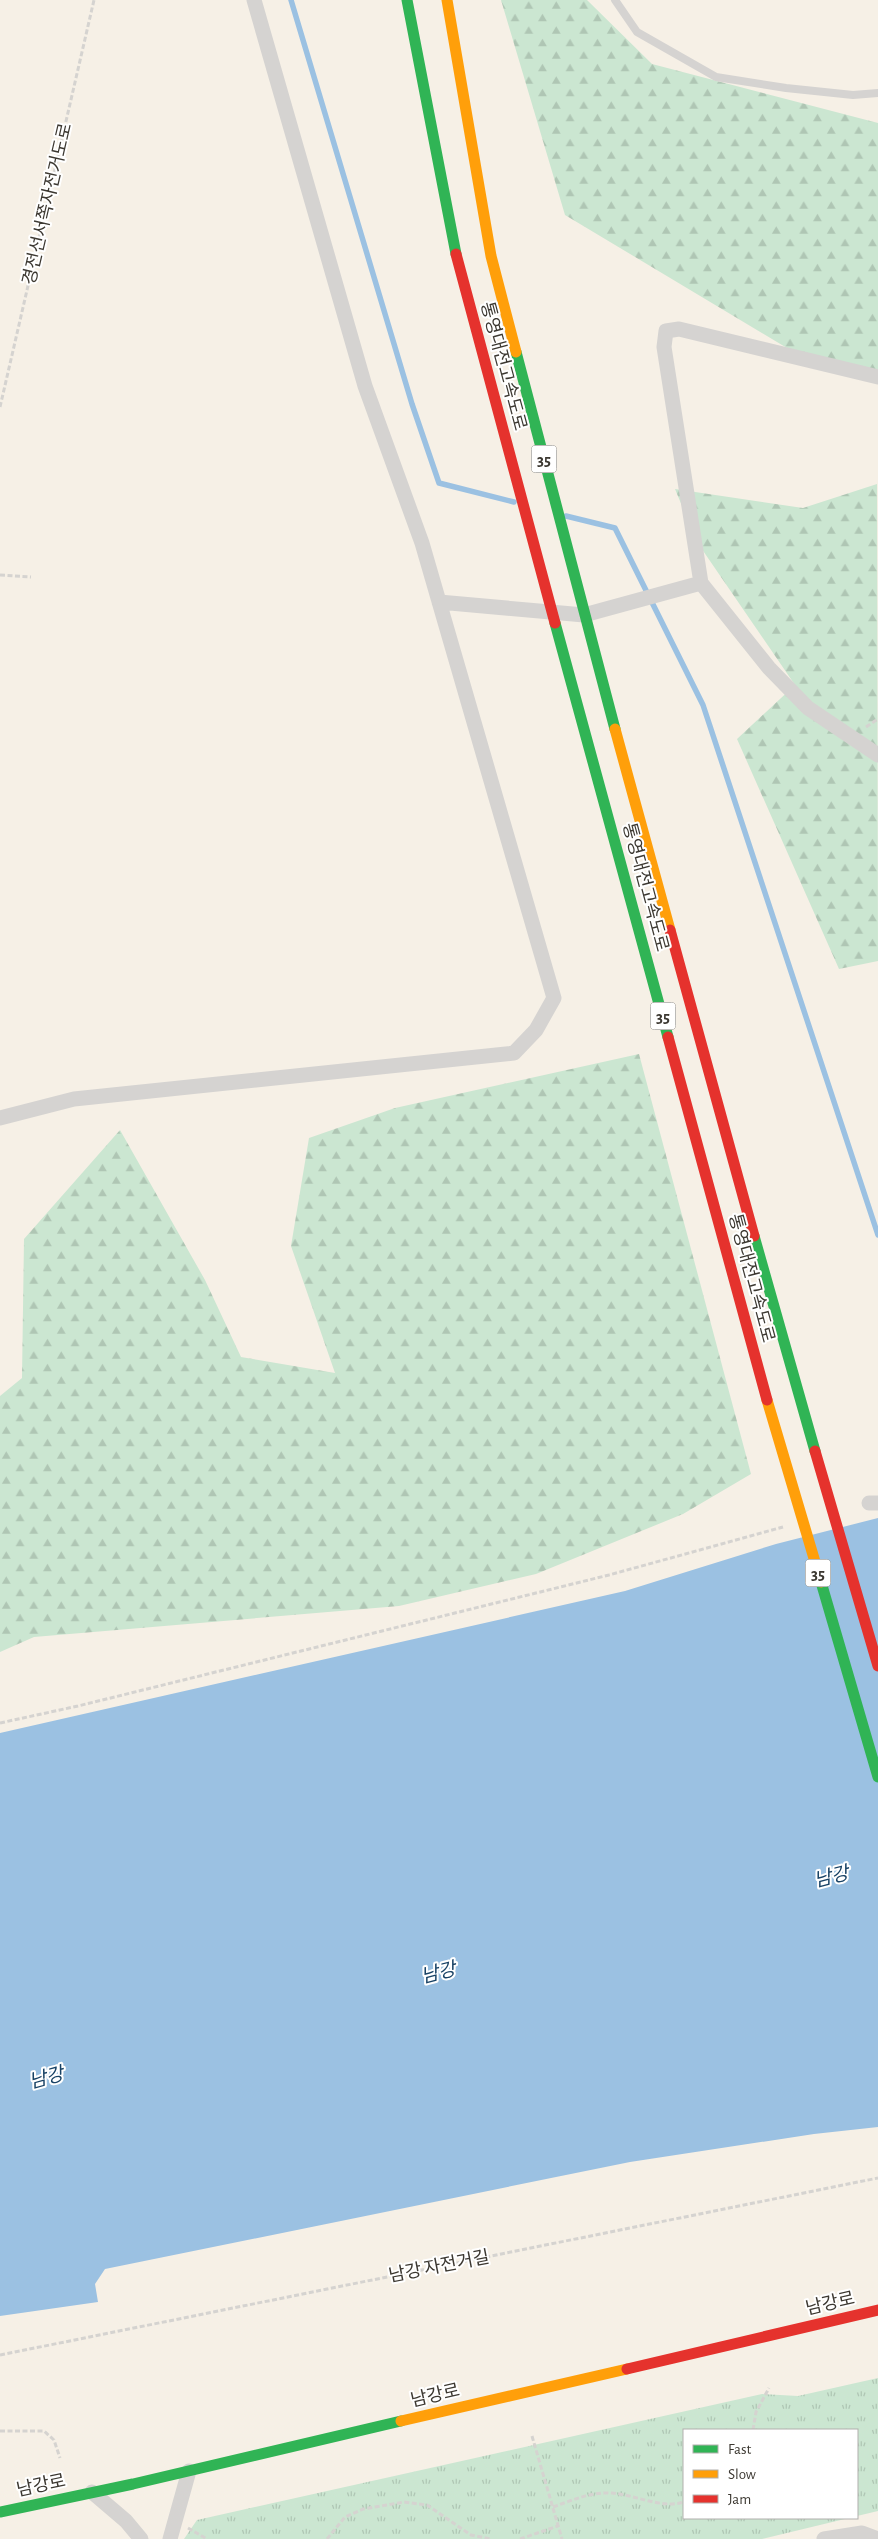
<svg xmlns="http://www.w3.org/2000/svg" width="878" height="2539" viewBox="0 0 878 2539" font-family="'Alegreya Sans','Noto Sans KR',sans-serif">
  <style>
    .forest { fill: url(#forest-firs) }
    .park { fill: url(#park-tufts) }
    .water { fill: #9bc1e2 }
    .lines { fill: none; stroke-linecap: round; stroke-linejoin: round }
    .stream { stroke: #9bc1e2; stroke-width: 5.5 }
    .path { stroke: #d5d3d0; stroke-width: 3; stroke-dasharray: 5 2.5; stroke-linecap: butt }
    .lane { stroke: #d5d3d1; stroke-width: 8 }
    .street { stroke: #d5d3d1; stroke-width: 15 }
    .fast { stroke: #30b455; stroke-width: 11 }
    .slow { stroke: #ff9f0a; stroke-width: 11 }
    .jam { stroke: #e5322d; stroke-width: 11 }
    .labels { text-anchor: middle; stroke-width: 4; stroke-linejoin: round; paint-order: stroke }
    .shield { fill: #fff; stroke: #76746f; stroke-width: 1 }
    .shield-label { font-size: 16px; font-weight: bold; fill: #3c3831 }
    .street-label { font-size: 18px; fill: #3c3831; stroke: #fff }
    .water-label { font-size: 19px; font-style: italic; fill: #184265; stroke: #fff }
  </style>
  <defs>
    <pattern id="forest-firs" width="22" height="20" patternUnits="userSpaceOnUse" patternTransform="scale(1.25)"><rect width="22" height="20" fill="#cbe6d1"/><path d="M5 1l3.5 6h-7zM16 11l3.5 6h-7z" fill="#afc6b4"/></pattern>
    <pattern id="park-tufts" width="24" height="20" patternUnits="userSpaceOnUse" patternTransform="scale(1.25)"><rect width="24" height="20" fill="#cbe6d1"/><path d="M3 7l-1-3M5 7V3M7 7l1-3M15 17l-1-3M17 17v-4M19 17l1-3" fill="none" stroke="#afc6b4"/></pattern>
  </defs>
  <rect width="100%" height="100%" fill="#f6f0e6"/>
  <!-- forest -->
  <path class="forest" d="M 501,0 L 587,0 L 652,64 L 878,123 L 878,379 L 787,348 L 565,215 Z
    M 877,484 L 878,961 L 839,969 L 737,739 L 795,685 L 697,542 L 675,489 L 803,508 Z
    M 639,1054 L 751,1474 L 683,1514 L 536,1574 L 399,1606 L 34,1637 L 0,1652 L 0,1396 L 22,1378 L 24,1239 L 120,1130 L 205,1280 L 241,1357 L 335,1373 L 291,1246 L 309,1138 L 395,1108 Z"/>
  <!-- park -->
  <path class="park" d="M 878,2378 L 878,2511 L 857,2516 L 857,2430 L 684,2430 L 684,2518 L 849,2518 L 762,2539 L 184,2539 L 197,2520 L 762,2394 L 798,2396 Z"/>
  <!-- water -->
  <path class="water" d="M 878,1518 L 878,2127 L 814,2134 L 630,2162 L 105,2269 L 95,2284 L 98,2302 L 0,2316 L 0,1733 L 625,1591 L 776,1544 Z"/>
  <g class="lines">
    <!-- stream -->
    <path class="stream" d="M 291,0 L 412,404 L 439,483 L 514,502
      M 566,516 L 615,528 L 703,705 L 878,1235"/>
    <!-- path -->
    <path class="path" d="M 0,407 L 94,0
      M 0,575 L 31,577
      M 866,727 L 878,719
      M 0,1723 L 78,1706 L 609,1575 L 783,1527
      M 0,2355 L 878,2178
      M 753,2430 L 756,2412 L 769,2388
      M 0,2431 L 44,2431 L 54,2440 L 60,2458
      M 532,2436 L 562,2539
      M 553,2507 C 573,2500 590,2492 612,2493 C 636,2495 661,2509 684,2502
      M 188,2528 L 207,2539
      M 327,2539 L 345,2517 L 363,2509 L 404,2502 L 427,2505 L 471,2535 L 491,2539
      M 520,2539 L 558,2526"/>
    <!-- lane -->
    <path class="lane" d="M 615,0 L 637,32 L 716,77 L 786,88 L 853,95 L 878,93"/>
    <!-- street -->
    <path class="street" d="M 878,377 L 679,329 L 666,331 L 664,347 L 701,583 L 769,668 L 808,708 L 878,755
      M 439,602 L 584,615 L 701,583
      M 0,1118 L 74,1099 L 514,1053 L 536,1030 L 554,998 L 422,543 L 365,386 L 254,0
      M 869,1503 L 878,1503
      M 92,2492 L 126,2521 L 141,2539
      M 170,2539 L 189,2471
      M 824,2539 L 862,2533 L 878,2539"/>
    <!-- fast -->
    <path class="fast" d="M 407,0 L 456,254
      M 516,352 L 615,729
      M 555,623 L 668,1037
      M 754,1236 L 815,1451
      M 821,1582 L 878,1777
      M 0,2512 L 133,2484 L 401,2421"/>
    <!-- slow -->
    <path class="slow" d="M 447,0 L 491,256 L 516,352
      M 615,729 L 670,930
      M 767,1400 L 821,1582
      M 401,2421 L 627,2369"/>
    <!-- jam -->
    <path class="jam" d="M 456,254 L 555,623
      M 670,930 L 754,1236
      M 668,1037 L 767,1400
      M 815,1451 L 878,1666
      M 627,2369 L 878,2310"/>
  </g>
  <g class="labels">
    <!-- shield labels -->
    <g class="shield">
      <rect x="531.5" y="445.5" width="25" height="27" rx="4"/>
      <rect x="650.5" y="1002.5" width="25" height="27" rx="4"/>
      <rect x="805.5" y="1559.5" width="25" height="27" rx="4"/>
    </g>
    <g class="shield-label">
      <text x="544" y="465">35</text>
      <text x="663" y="1022">35</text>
      <text x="818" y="1579">35</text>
    </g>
    <!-- street labels -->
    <g class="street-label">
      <text transform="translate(47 204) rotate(-77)" y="6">경전선서쪽자전거도로</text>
      <text transform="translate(504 366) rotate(75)" y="6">통영대전고속도로</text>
      <text transform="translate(646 887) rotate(75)" y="6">통영대전고속도로</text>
      <text transform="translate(752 1278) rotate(75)" y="6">통영대전고속도로</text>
      <text transform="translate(439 2266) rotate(-11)" y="6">남강 자전거길</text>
      <text transform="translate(830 2303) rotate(-13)" y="6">남강로</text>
      <text transform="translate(435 2395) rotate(-13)" y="6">남강로</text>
      <text transform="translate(41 2485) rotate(-12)" y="6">남강로</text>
    </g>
    <!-- water labels -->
    <g class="water-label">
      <text transform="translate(831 1876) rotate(-14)" y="7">남강</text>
      <text transform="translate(438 1972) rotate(-14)" y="7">남강</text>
      <text transform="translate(46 2077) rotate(-15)" y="7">남강</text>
    </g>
  </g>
  <!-- legend -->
  <rect x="683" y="2429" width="175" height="90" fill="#ffffff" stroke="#b1afad"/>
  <rect x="693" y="2445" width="25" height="8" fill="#30b455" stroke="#b1afad"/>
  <text x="728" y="2454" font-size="15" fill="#3c3831">Fast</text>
  <rect x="693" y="2470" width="25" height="8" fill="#ff9f0a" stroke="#b1afad"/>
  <text x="728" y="2479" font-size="15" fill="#3c3831">Slow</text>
  <rect x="693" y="2495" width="25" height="8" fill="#e5322d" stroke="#b1afad"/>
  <text x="728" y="2504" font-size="15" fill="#3c3831">Jam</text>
</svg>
